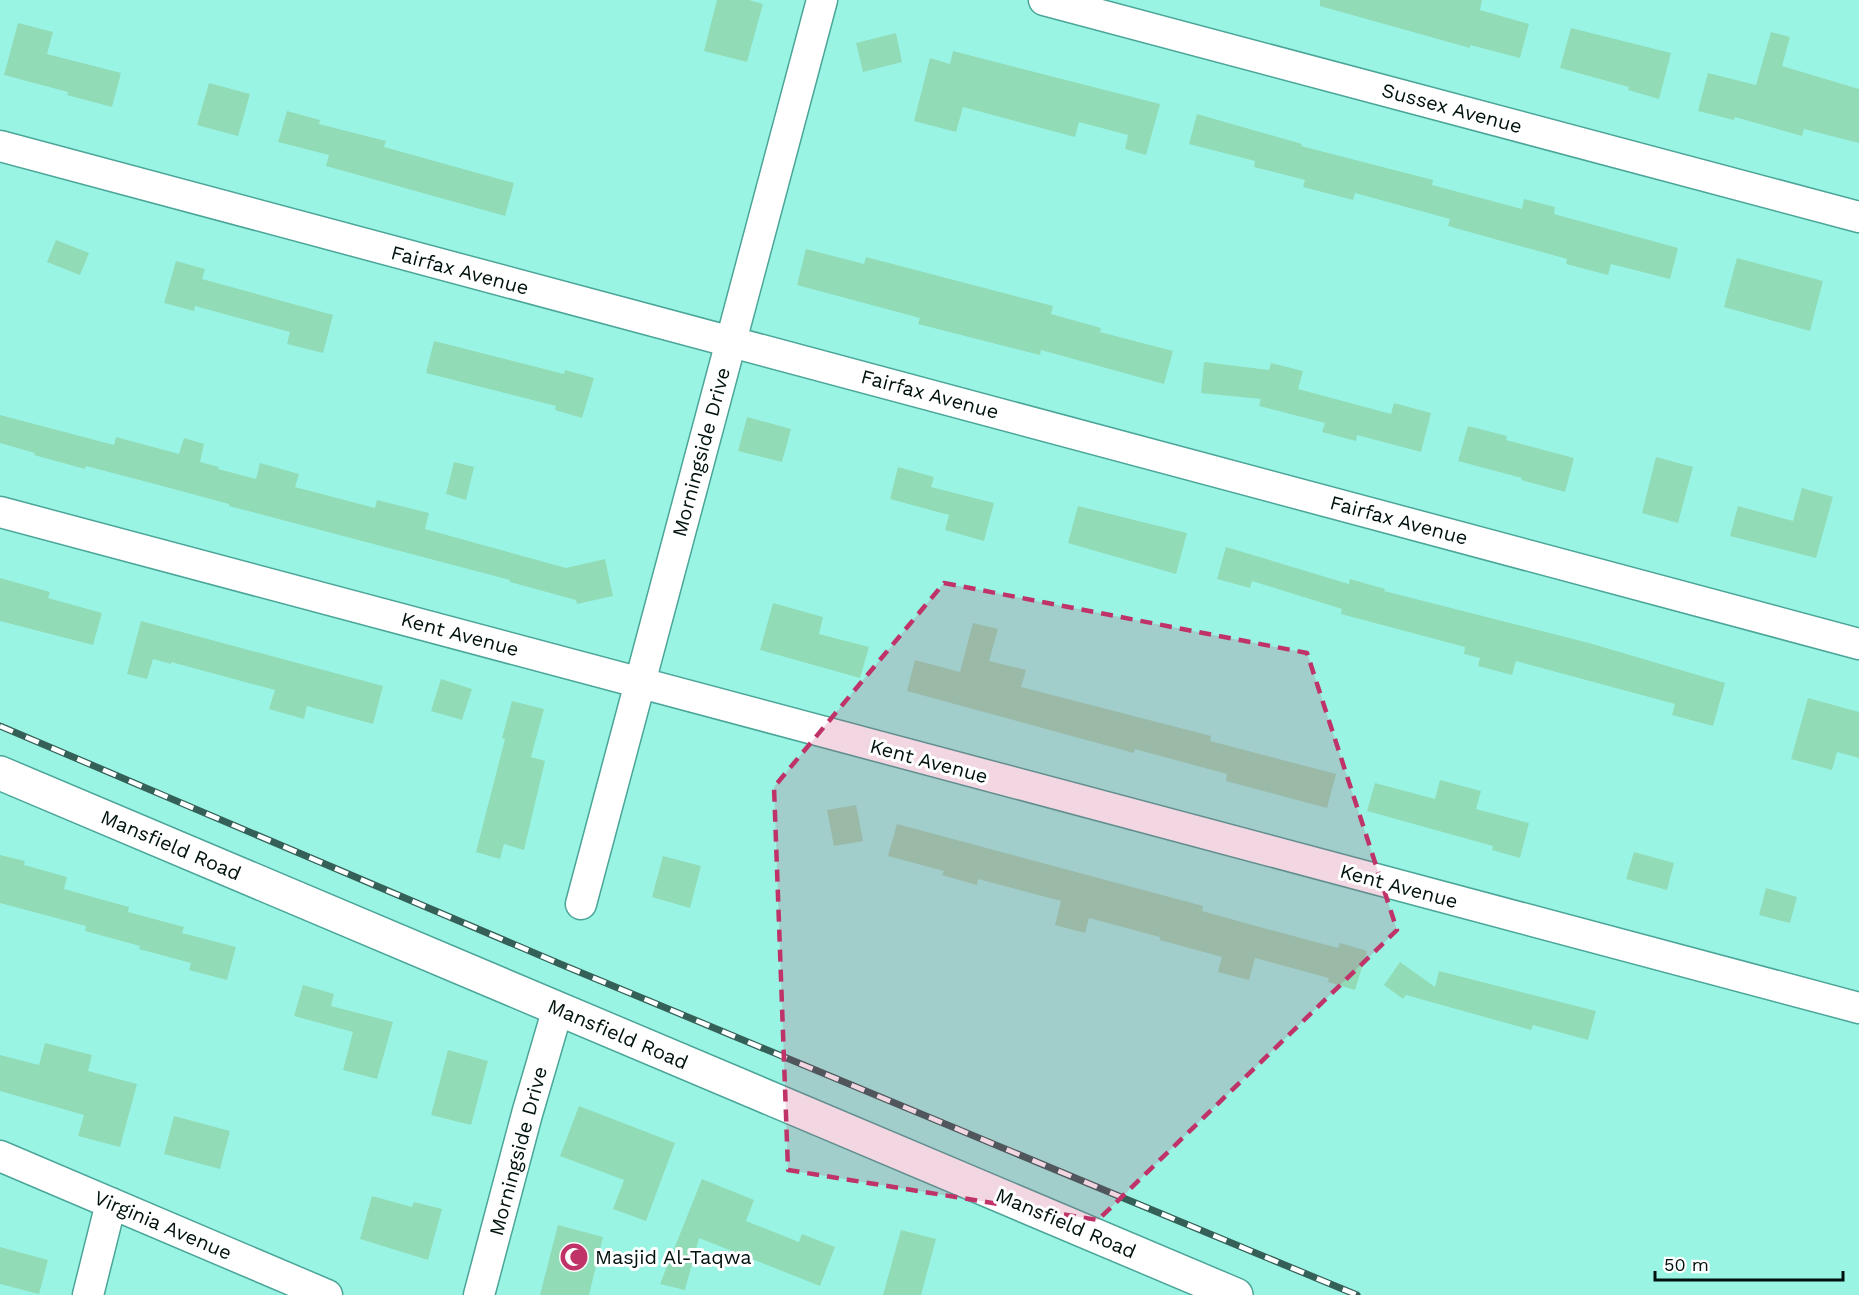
<svg xmlns="http://www.w3.org/2000/svg" width="1859" height="1295" viewBox="0 0 1859 1295" font-family="'Work Sans',sans-serif">
  <style>
    .building { fill: #92dbb7 }
    .lines { fill: none; stroke-linecap: round; stroke-linejoin: round }
    .street-casing { stroke: #4ba598; stroke-width: 33 }
    .secondary-casing { stroke: #4ba598; stroke-width: 36 }
    .street { stroke: #fff; stroke-width: 30 }
    .secondary { stroke: #fff; stroke-width: 33 }
    .rail-casing { stroke: #356058; stroke-width: 7 }
    .rail { stroke: #fff; stroke-width: 4.5; stroke-dasharray: 14; stroke-linecap: butt }
    .marked { fill: #bf3368; fill-opacity: 0.2; stroke: #bf3368; stroke-width: 4.5; stroke-dasharray: 12 8; stroke-linejoin: round }
    .labels { text-anchor: middle; stroke-width: 6; stroke-linejoin: round; paint-order: stroke }
    .street-label { font-size: 20px; fill: #00120f; stroke: #fff }
    .poi-label { font-size: 20px; fill: #00120f; stroke: #fff; text-anchor: start }
  </style>
  <rect width="100%" height="100%" fill="#9af4e4"/>
  <!-- building -->
  <path class="building" d="M 717,0 L 749,0 L 763,4 L 747,62 L 704,51 Z
    M 1320,0 L 1482,0 L 1480,10 L 1529,24 L 1520,58 L 1470,45 L 1470,48 L 1320,6 Z
    M 18,23 L 53,32 L 47,54 L 121,73 L 112,107 L 67,95 L 68,92 L 4,75 Z
    M 1571,28 L 1671,53 L 1659,99 L 1628,90 L 1629,87 L 1560,68 Z
    M 1771,32 L 1790,37 L 1782,66 L 1859,89 L 1859,143 L 1804,129 L 1802,136 L 1735,117 L 1734,120 L 1698,111 L 1708,73 L 1756,85 Z
    M 896,33 L 902,62 L 863,72 L 856,43 Z
    M 953,51 L 1160,104 L 1146,155 L 1125,149 L 1128,135 L 1079,122 L 1075,137 L 963,107 L 956,132 L 914,121 L 930,58 L 950,64 Z
    M 209,83 L 250,94 L 238,136 L 197,125 Z
    M 287,111 L 320,120 L 319,124 L 386,141 L 384,147 L 514,183 L 505,216 L 326,166 L 329,155 L 278,142 Z
    M 1197,114 L 1302,144 L 1301,146 L 1433,180 L 1432,185 L 1522,209 L 1524,199 L 1555,207 L 1554,214 L 1678,248 L 1670,279 L 1611,264 L 1608,275 L 1566,264 L 1567,259 L 1448,226 L 1450,219 L 1355,193 L 1353,200 L 1303,187 L 1305,180 L 1254,167 L 1255,161 L 1189,144 Z
    M 56,240 L 89,253 L 80,275 L 47,262 Z
    M 806,249 L 864,264 L 866,257 L 1053,306 L 1051,314 L 1101,328 L 1100,332 L 1173,351 L 1164,384 L 1041,350 L 1040,355 L 918,324 L 920,318 L 797,285 Z
    M 1737,258 L 1823,281 L 1810,331 L 1724,307 Z
    M 176,261 L 205,269 L 202,279 L 333,315 L 323,353 L 287,344 L 290,332 L 195,306 L 194,311 L 164,303 Z
    M 434,341 L 564,374 L 565,370 L 594,378 L 582,418 L 555,410 L 556,406 L 426,373 Z
    M 1204,362 L 1269,370 L 1271,363 L 1303,371 L 1298,389 L 1391,414 L 1394,403 L 1431,413 L 1421,452 L 1357,435 L 1356,441 L 1322,432 L 1325,423 L 1259,406 L 1261,399 L 1201,393 Z
    M 0,415 L 114,445 L 116,437 L 179,454 L 184,438 L 204,444 L 200,462 L 219,467 L 218,469 L 256,479 L 260,463 L 299,474 L 295,487 L 375,508 L 377,500 L 429,513 L 425,529 L 566,568 L 605,559 L 613,596 L 577,604 L 576,600 L 510,582 L 510,580 L 229,506 L 229,504 L 155,484 L 86,466 L 85,469 L 34,455 L 35,453 L 0,443 Z
    M 747,417 L 791,429 L 782,462 L 738,451 Z
    M 1468,426 L 1507,436 L 1506,440 L 1574,458 L 1565,492 L 1521,480 L 1522,478 L 1458,461 Z
    M 1656,457 L 1693,467 L 1678,523 L 1642,513 Z
    M 454,462 L 474,467 L 466,500 L 446,494 Z
    M 898,467 L 934,477 L 931,487 L 994,503 L 984,541 L 945,530 L 949,515 L 890,499 Z
    M 1802,488 L 1833,497 L 1816,558 L 1730,536 L 1738,506 L 1793,521 Z
    M 1078,506 L 1187,533 L 1176,574 L 1068,543 Z
    M 1226,547 L 1349,584 L 1350,579 L 1385,589 L 1384,591 L 1589,643 L 1725,683 L 1713,726 L 1672,715 L 1675,704 L 1516,661 L 1512,675 L 1478,666 L 1480,658 L 1464,654 L 1465,647 L 1341,614 L 1342,609 L 1252,581 L 1250,588 L 1217,579 Z
    M 0,578 L 50,592 L 48,598 L 102,613 L 93,645 L 0,621 Z
    M 773,603 L 823,617 L 819,634 L 869,647 L 860,678 L 760,650 Z
    M 141,621 L 383,686 L 373,724 L 307,706 L 304,719 L 269,709 L 275,690 L 171,662 L 171,664 L 153,659 L 147,679 L 127,674 Z
    M 973,623 L 998,629 L 989,661 L 1026,670 L 1021,687 L 1211,736 L 1210,741 L 1336,774 L 1327,808 L 1226,781 L 1227,774 L 1135,749 L 1134,753 L 907,691 L 915,660 L 960,672 Z
    M 441,679 L 472,689 L 462,720 L 431,711 Z
    M 1808,698 L 1859,712 L 1859,758 L 1837,752 L 1832,770 L 1791,759 Z
    M 512,701 L 544,709 L 531,757 L 545,761 L 524,850 L 504,844 L 500,859 L 476,852 L 505,739 L 502,738 Z
    M 1440,780 L 1481,791 L 1476,809 L 1529,823 L 1520,858 L 1492,850 L 1493,846 L 1367,811 L 1375,783 L 1435,799 Z
    M 856,805 L 863,841 L 834,846 L 827,810 Z
    M 897,824 L 1203,906 L 1202,911 L 1263,928 L 1338,948 L 1340,943 L 1367,951 L 1355,990 L 1328,982 L 1329,978 L 1255,958 L 1249,980 L 1218,972 L 1222,957 L 1160,940 L 1160,937 L 1089,918 L 1085,933 L 1055,925 L 1061,901 L 978,879 L 977,885 L 942,875 L 944,871 L 888,856 Z
    M 1634,852 L 1674,863 L 1667,890 L 1626,879 Z
    M 0,855 L 25,861 L 24,865 L 67,877 L 64,889 L 129,907 L 128,912 L 184,927 L 182,933 L 236,947 L 227,980 L 189,970 L 191,963 L 139,949 L 140,946 L 85,931 L 86,926 L 0,903 Z
    M 663,856 L 701,866 L 690,908 L 652,897 Z
    M 1766,888 L 1797,897 L 1790,923 L 1759,915 Z
    M 1400,962 L 1435,987 L 1439,971 L 1596,1011 L 1588,1040 L 1533,1025 L 1531,1030 L 1406,995 L 1403,999 L 1384,985 Z
    M 303,985 L 334,994 L 331,1006 L 393,1022 L 377,1079 L 343,1070 L 353,1032 L 294,1016 Z
    M 45,1043 L 92,1055 L 88,1071 L 137,1084 L 120,1147 L 78,1136 L 84,1115 L 0,1091 L 0,1055 L 39,1065 Z
    M 448,1050 L 488,1061 L 471,1125 L 431,1115 Z
    M 579,1106 L 675,1143 L 646,1221 L 613,1209 L 624,1180 L 560,1156 Z
    M 174,1116 L 230,1131 L 220,1169 L 164,1154 Z
    M 702,1179 L 754,1200 L 746,1221 L 799,1242 L 802,1234 L 835,1247 L 820,1286 L 699,1238 L 685,1290 L 660,1284 Z
    M 372,1196 L 412,1207 L 414,1202 L 442,1209 L 428,1260 L 360,1239 Z
    M 558,1225 L 603,1237 L 589,1295 L 540,1295 Z
    M 901,1230 L 936,1239 L 921,1295 L 883,1295 Z
    M 0,1247 L 48,1260 L 39,1294 L 0,1284 Z"/>
  <g class="lines">
    <!-- street casing -->
    <g class="street-casing">
      <path id="street" d="M 1044,0 L 1859,217
        M 0,146 L 1859,644
        M 0,512 L 1859,1008
        M 581,904 L 822,0
        M 0,1156 L 327,1295
        M 88,1295 L 111,1203
        M 479,1295 L 527,1114 L 558,1008"/>
    </g>
    <!-- secondary casing -->
    <g class="secondary-casing">
      <path id="secondary" d="M 0,773 L 1236,1295"/>
    </g>
    <!-- street -->
    <use href="#street" class="street"/>
    <!-- secondary -->
    <use href="#secondary" class="secondary"/>
    <!-- rail casing -->
    <g class="rail-casing">
      <path id="rail" d="M 0,726 L 565,966 L 1357,1295"/>
    </g>
    <!-- rail -->
    <use href="#rail" class="rail"/>
  </g>
  <!-- marked area -->
  <path class="marked" d="M 944,583 L 1307,653 L 1397,930 L 1098,1220 L 788,1170 L 774,787 Z"/>
  <!-- icons -->
  <defs>
    <g id="mosque-disc" transform="scale(1.5)"><circle r="9.5" fill="#bf3368" stroke="#fff"/><path d="M3.5-4.9A6 6 0 1 0 3.5 4.9A5 5 0 1 1 3.5-4.9Z" fill="#fff"/></g>
  </defs>
  <g fill-rule="evenodd">
    <use href="#mosque-disc" x="574" y="1257"/>
  </g>
  <g class="labels">
    <!-- street labels -->
    <g class="street-label">
      <text transform="translate(1452 108) rotate(15)" y="7">Sussex Avenue</text>
      <text transform="translate(460 270) rotate(15)" y="7">Fairfax Avenue</text>
      <text transform="translate(930 394) rotate(15)" y="7">Fairfax Avenue</text>
      <text transform="translate(701 452) rotate(-75)" y="7">Morningside Drive</text>
      <text transform="translate(1399 520) rotate(15)" y="7">Fairfax Avenue</text>
      <text transform="translate(460 634) rotate(15)" y="7">Kent Avenue</text>
      <text transform="translate(929 761) rotate(15)" y="7">Kent Avenue</text>
      <text transform="translate(171 845) rotate(23)" y="7">Mansfield Road</text>
      <text transform="translate(1399 886) rotate(15)" y="7">Kent Avenue</text>
      <text transform="translate(618 1034) rotate(23)" y="7">Mansfield Road</text>
      <text transform="translate(518 1151) rotate(-75)" y="7">Morningside Drive</text>
      <text transform="translate(1066 1223) rotate(23)" y="7">Mansfield Road</text>
      <text transform="translate(163 1225) rotate(23)" y="7">Virginia Avenue</text>
    </g>
    <!-- poi labels -->
    <g class="poi-label">
      <text x="595" y="1264">Masjid Al-Taqwa</text>
    </g>
  </g>
  <!-- scale -->
  <path d="M1655 1271v9h188v-9" fill="none" stroke="#00120f" stroke-width="3"/>
  <text x="1664" y="1271" font-size="18" fill="#00120f" stroke="#ffffff" stroke-width="4.5" paint-order="stroke">50 m</text>
</svg>
